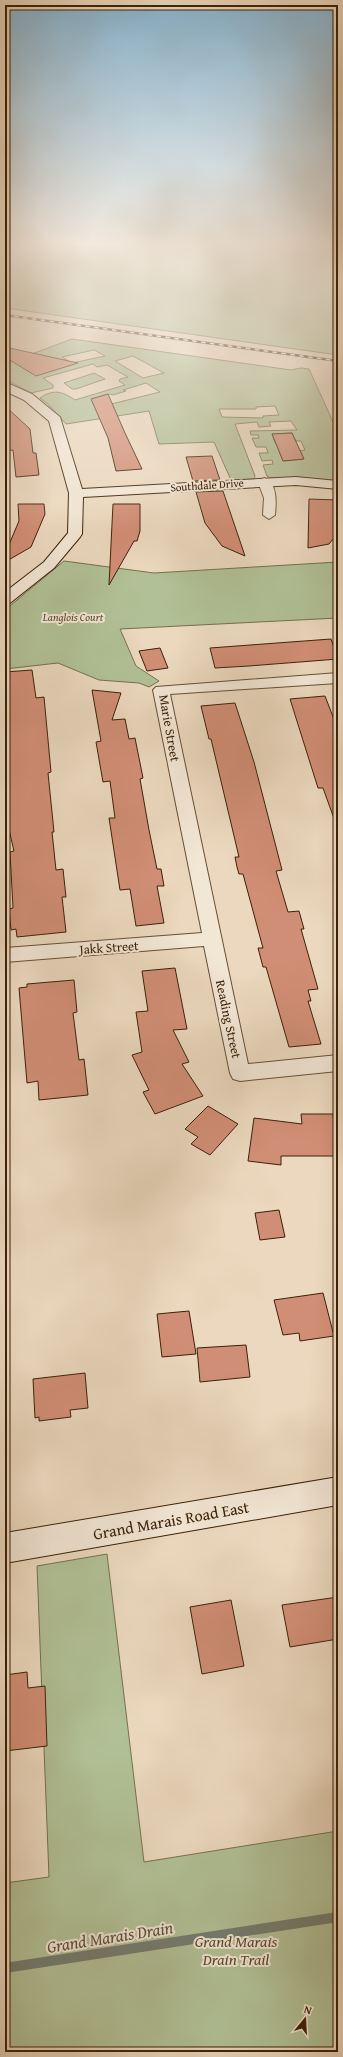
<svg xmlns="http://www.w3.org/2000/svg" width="343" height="2057" viewBox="0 0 343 2057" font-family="'Gentium Book Plus',serif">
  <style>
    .green { fill: #b1c096; stroke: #76704e; fill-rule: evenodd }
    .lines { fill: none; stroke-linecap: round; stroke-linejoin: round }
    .stream { stroke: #737c6f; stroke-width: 10 }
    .building { fill: #d18e76; stroke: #3c2107 }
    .street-casing { stroke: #684f35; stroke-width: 2 }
    .secondary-casing { stroke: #3c2107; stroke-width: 2 }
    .street { fill: #f2e6d5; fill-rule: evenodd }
    .secondary { fill: #f2e6d5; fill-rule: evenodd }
    .rail-casing { stroke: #3c2107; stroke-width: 2.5 }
    .rail { stroke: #f2e6d5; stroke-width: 1.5; stroke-dasharray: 4.5; stroke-linecap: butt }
    .labels { text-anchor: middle; stroke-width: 4; stroke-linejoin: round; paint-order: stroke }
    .far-street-label { font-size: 11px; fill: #3c2107; stroke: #f2e6d5 }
    .far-park-label { font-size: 11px; font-style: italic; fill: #59492b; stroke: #f2e6d5 }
    .street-label { font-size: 13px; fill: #3c2107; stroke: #f2e6d5 }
    .near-street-label { font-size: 16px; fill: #3c2107; stroke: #f2e6d5 }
    .near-park-label { font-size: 16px; font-style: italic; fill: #59492b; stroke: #f2e6d5 }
    .near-water-label { font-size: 17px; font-style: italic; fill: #584f3b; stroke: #f2e6d5 }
  </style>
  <rect width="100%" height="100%" fill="#ebd8be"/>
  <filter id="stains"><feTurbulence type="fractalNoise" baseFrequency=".005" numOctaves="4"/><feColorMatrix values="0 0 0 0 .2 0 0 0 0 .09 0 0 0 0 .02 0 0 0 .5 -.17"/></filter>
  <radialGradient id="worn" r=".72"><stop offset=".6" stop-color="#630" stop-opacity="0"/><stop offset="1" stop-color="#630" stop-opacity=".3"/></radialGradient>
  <!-- green -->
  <path class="green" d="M 5,243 L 327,243 L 338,260 L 338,355 L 5,308 Z
    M 72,339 L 291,370 L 301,368 L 309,369 L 338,433 L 338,481 L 270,478 L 267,476 L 263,465 L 273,464 L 272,460 L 262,461 L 259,453 L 268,453 L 266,447 L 256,447 L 252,438 L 259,438 L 258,435 L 251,435 L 250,431 L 297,430 L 291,421 L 269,422 L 271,426 L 259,427 L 257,422 L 235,424 L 255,476 L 254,479 L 231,480 L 214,442 L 159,444 L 149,411 L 66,424 L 48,404 L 40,398 C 53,389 62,391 75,400 L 125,385 L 119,381 L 120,379 L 128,377 L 107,365 L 97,367 L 93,364 L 43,378 L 53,385 L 53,388 L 31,393 L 5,379 L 5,366 L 13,361 ZM 94,350 L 105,356 L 72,363 L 62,357 ZM 133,356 L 164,373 L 143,378 L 115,361 ZM 146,383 L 160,392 L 103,406 L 92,399 L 110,394 L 113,395 L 126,391 L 123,390 ZM 275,406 L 279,415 L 263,416 L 263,418 L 222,417 L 219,409 L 256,409 L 256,407 ZM 292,433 L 296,441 L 301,441 L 305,450 L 300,451 L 303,459 L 283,461 L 279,451 L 280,443 L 275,443 L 272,434 Z
    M 94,373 L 105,379 L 76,389 L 72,389 L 64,383 Z
    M 64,561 L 154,573 L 338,562 L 338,618 L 120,629 L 136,666 L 159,681 L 149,687 L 139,683 L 99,680 L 58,663 L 5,669 L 5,610 Z
    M 107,1554 L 144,1862 L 338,1831 L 338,2052 L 5,2052 L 5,1883 L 49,1877 L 37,1566 Z"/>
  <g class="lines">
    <!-- stream -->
    <path class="stream" d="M 5,1968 L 338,1917"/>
  </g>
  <!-- building -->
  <path class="building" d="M 5,347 L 78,363 L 36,376 L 5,357 Z
    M 108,394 L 125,433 L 142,469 L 116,471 L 108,438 L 91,399 Z
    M 5,406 L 30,429 L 33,453 L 36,453 L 39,475 L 16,477 L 13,450 L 5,451 Z
    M 292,433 L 304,459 L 283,461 L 272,434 Z
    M 212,456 L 220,480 L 193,481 L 186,457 Z
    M 223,491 L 245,556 L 222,546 L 205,523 L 196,492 Z
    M 309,499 L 338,500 L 338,533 L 329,544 L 308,548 Z
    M 18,504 L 44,504 L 45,514 L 31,547 L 5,562 L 5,554 L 19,521 Z
    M 113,504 L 140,504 L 140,531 L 137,541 L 134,541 L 109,585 Z
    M 331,639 L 338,659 L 249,666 L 215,668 L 210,648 Z
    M 160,648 L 168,668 L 147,671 L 139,651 Z
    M 32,670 L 36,698 L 44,697 L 51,772 L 48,773 L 54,832 L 52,832 L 56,870 L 63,869 L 66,897 L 62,897 L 66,932 L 17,937 L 16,929 L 11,930 L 9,909 L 13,908 L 10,852 L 14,851 L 7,821 L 5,797 L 5,672 Z
    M 92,690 L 121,693 L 112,720 L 125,719 L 129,739 L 135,738 L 143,778 L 140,779 L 149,830 L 157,869 L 161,869 L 164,886 L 157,886 L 164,923 L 136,926 L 130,889 L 120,890 L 109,818 L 115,818 L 110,781 L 103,782 L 96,742 L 101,741 Z
    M 325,696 L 335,722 L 338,721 L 338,824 L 336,824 L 323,788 L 318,788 L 290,699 Z
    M 235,703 L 254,762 L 282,870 L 276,871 L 288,912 L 299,911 L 304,929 L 301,929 L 318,989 L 308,990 L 311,1001 L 308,1001 L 321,1044 L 289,1047 L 266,967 L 263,967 L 258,948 L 263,948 L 243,874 L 239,874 L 237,867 L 235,857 L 239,857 L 211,739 L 209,739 L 201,706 Z
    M 175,968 L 187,1029 L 173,1030 L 189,1062 L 182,1064 L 203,1096 L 155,1114 L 143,1092 L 149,1090 L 132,1055 L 142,1052 L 136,1012 L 148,1011 L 142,971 Z
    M 74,980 L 77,1012 L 73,1013 L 79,1060 L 84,1059 L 88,1095 L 39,1100 L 38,1081 L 27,1083 L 19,988 L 27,987 L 27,984 Z
    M 208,1106 L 238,1124 L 210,1155 L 191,1144 L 198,1137 L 185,1129 Z
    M 301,1114 L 333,1114 L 337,1156 L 281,1156 L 281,1165 L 248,1161 L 254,1118 L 302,1124 Z
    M 279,1210 L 285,1237 L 260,1240 L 255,1213 Z
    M 323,1293 L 334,1336 L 300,1341 L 299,1333 L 283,1335 L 274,1300 Z
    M 189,1311 L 196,1354 L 162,1357 L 157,1314 Z
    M 246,1345 L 250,1377 L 200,1382 L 197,1348 Z
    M 85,1373 L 88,1408 L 70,1410 L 71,1417 L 39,1421 L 39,1417 L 35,1418 L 33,1379 Z
    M 338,1597 L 338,1639 L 290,1647 L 282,1605 Z
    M 231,1600 L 244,1666 L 202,1674 L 190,1607 Z
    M 27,1672 L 28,1688 L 45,1686 L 47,1746 L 5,1751 L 5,1675 Z"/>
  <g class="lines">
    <!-- street casing -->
    <g class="street-casing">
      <path id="street" d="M 329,243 L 337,243 L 338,253 L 335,252 Z
        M 264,478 C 278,482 276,504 275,515 L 269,519 L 263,515 L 264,498 L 258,482 Z
        M 338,673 L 338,683 L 170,694 L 248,1064 L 338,1055 L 338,1071 L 240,1081 L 233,1079 L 230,1073 L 204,946 L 5,962 L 5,948 L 202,933 L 153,690 L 156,687 Z"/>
    </g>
    <!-- secondary casing -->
    <g class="secondary-casing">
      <path id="secondary" d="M 5,382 L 32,394 L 60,417 L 82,489 L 296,477 L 338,481 L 338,489 L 296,485 L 83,497 L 82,534 L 80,537 L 54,568 L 10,603 L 5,605 L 5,592 L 44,562 L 68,533 L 69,493 L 49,421 L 24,400 L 5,391 Z
        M 338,1477 L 338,1505 L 5,1563 L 5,1533 Z"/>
    </g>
    <!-- street -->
    <use href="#street" class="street"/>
    <!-- secondary -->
    <use href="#secondary" class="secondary"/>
    <!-- rail casing -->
    <g class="rail-casing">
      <path id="rail" d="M 5,315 L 338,361"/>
    </g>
    <!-- rail -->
    <use href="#rail" class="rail"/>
  </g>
  <!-- sky -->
  <linearGradient id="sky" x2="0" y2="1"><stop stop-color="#88b6d3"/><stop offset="0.46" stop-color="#f6ede2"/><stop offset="1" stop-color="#f6ede2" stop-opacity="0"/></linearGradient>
  <rect width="343" height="531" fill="url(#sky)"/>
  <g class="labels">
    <!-- far-street labels -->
    <g class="far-street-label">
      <text transform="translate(207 485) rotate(-4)" y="4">Southdale Drive</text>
    </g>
    <!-- far-park labels -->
    <g class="far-park-label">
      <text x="73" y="621">Langlois Court</text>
    </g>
    <!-- street labels -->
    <g class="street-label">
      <text transform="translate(170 728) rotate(80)" y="5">Marie Street</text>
      <text transform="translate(109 947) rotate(-4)" y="5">Jakk Street</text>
      <text transform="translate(229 1019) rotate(78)" y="5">Reading Street</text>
    </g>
    <!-- near-street labels -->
    <g class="near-street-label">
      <text transform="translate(171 1520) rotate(-10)" y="6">Grand Marais Road East</text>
    </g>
    <!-- near-park labels -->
    <g class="near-park-label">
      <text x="236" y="1947">Grand Marais<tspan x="236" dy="18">Drain Trail</tspan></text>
    </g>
    <!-- near-water labels -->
    <g class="near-water-label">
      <text transform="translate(110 1937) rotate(-9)" y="6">Grand Marais Drain</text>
    </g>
  </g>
  <!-- margin -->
  <rect width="343" height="2057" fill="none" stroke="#ebd8be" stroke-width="20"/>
  <rect x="6" y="6" width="331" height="2045" fill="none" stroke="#3c2107" stroke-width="2"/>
  <rect x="10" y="10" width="323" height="2037" fill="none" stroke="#3c2107"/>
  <!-- north arrow -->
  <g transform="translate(305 2019) rotate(18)" stroke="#f2e6d5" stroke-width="3" paint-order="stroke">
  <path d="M0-3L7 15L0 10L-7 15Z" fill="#3c2107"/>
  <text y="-6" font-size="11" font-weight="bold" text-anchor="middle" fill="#3c2107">N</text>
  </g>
  <rect width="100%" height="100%" filter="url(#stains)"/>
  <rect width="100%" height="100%" fill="url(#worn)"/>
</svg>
